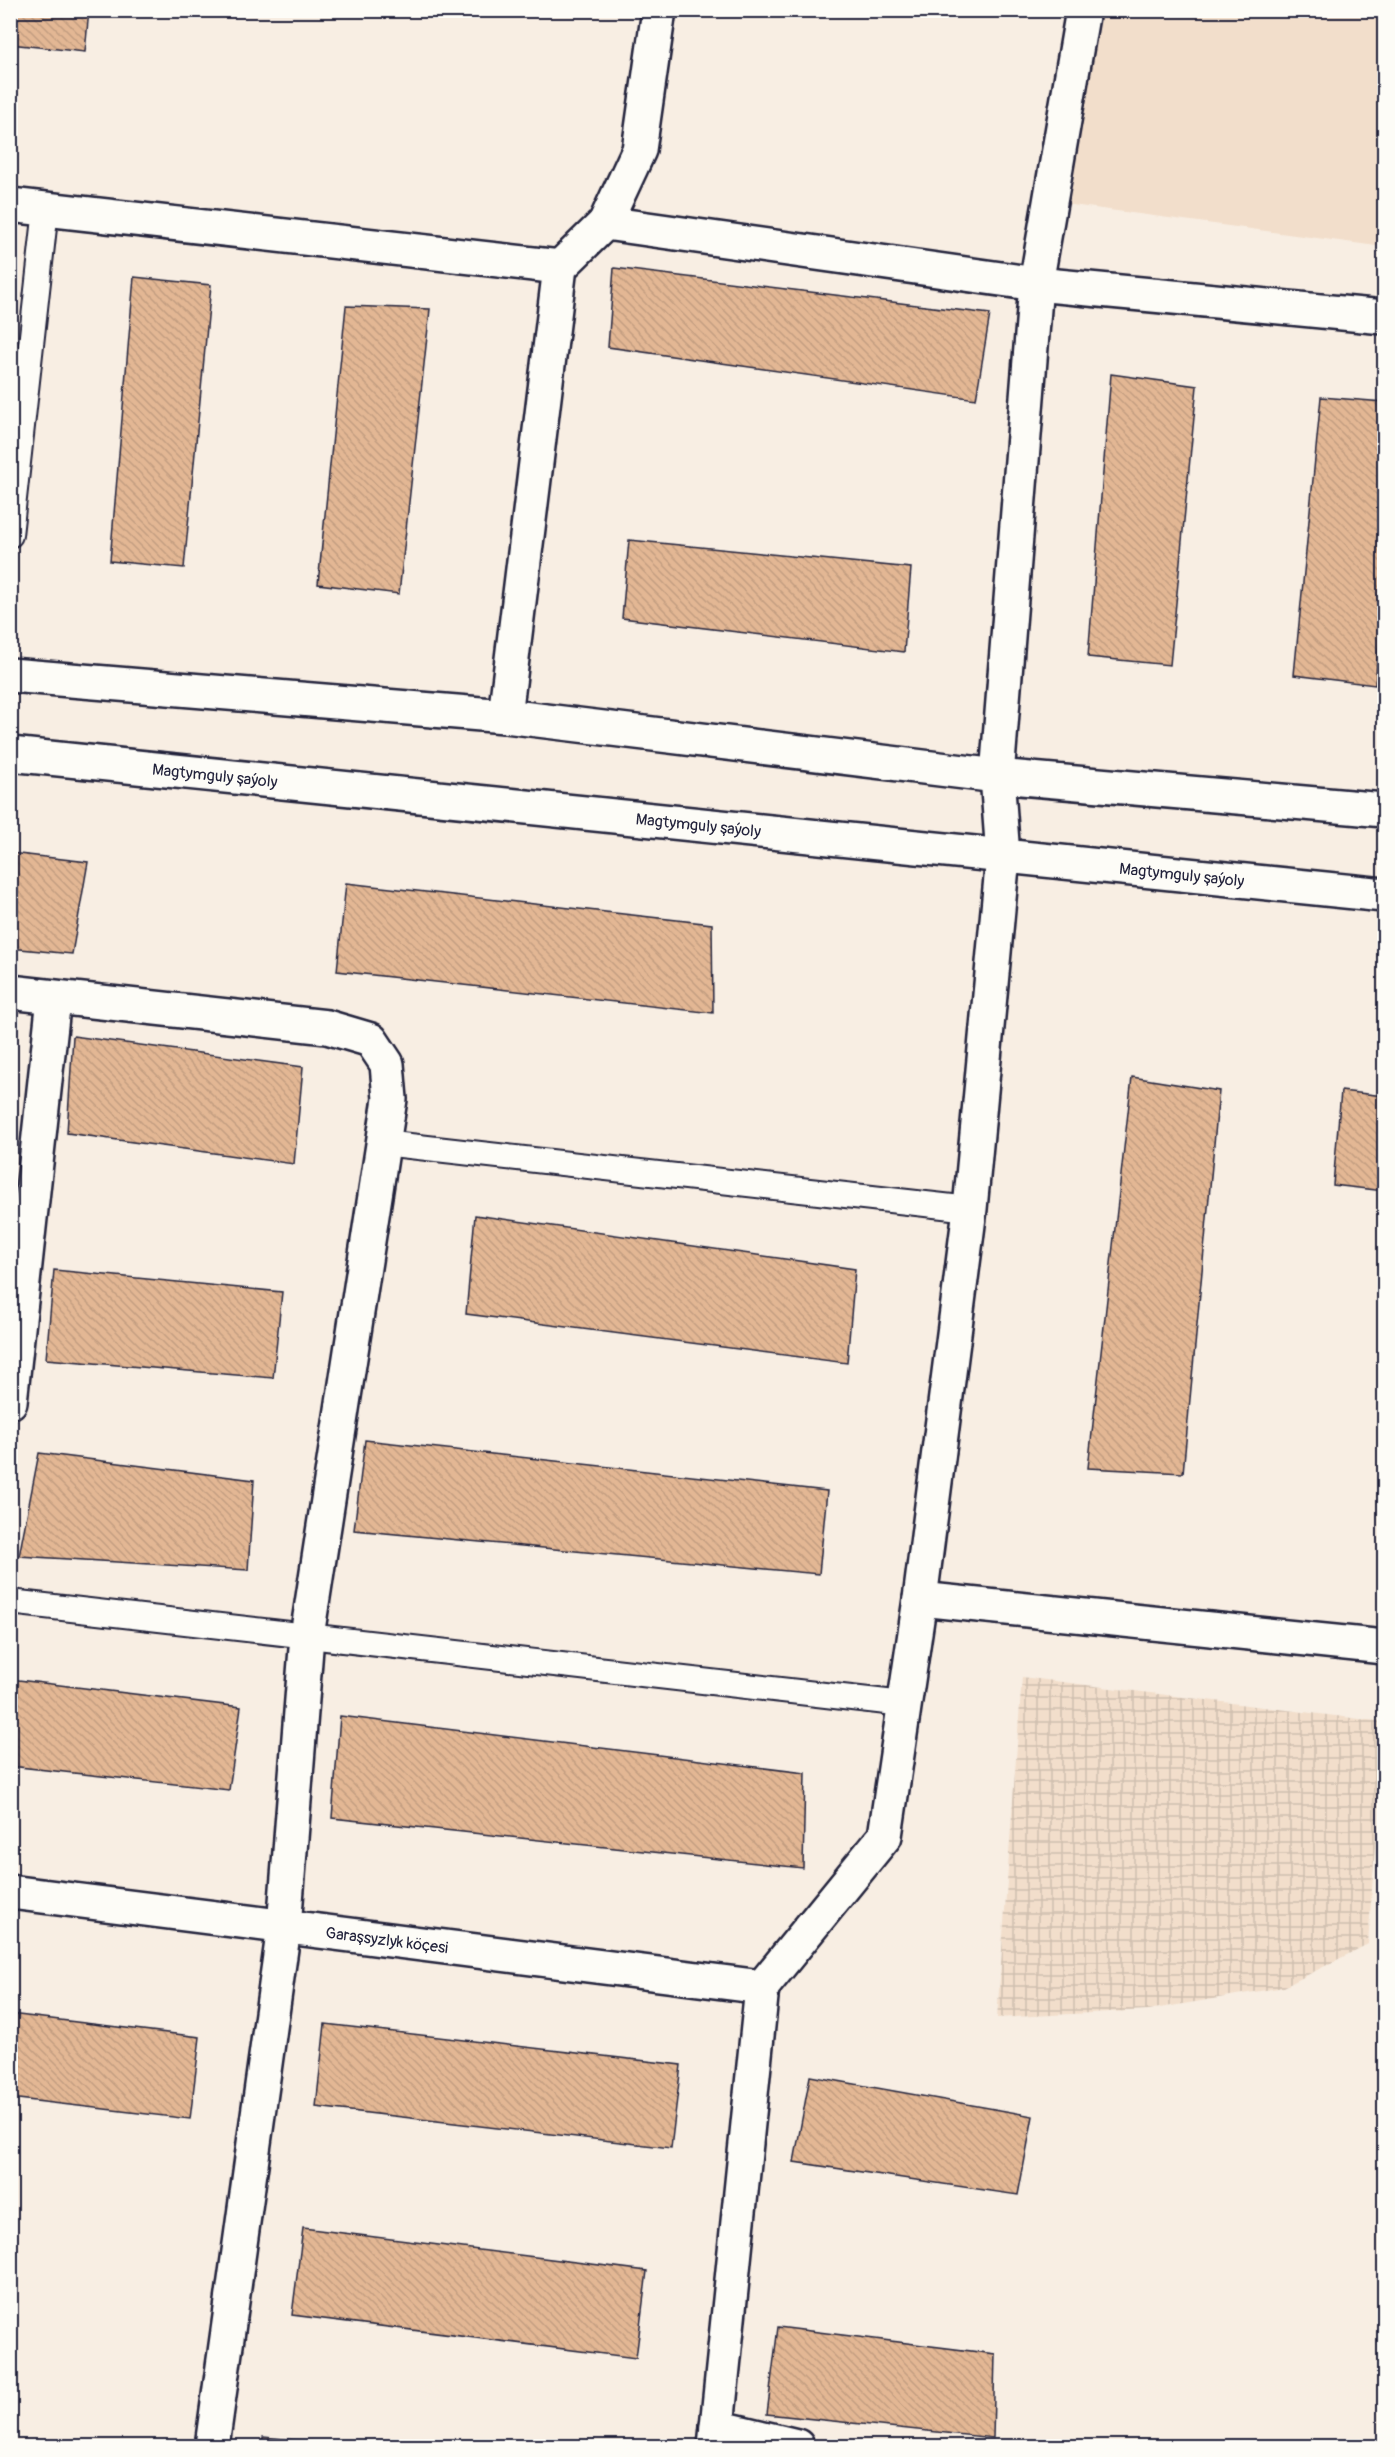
<svg xmlns="http://www.w3.org/2000/svg" width="1395" height="2457" viewBox="0 0 1395 2457" font-family="Pangolin,sans-serif">
  <style>
    .built { fill: #f2decb }
    .industrial { fill: url(#industrial-grid) }
    .building { fill: url(#building-back-hatch); stroke: #22223b; stroke-width: 1.5 }
    .lines { fill: none; stroke-linecap: round; stroke-linejoin: round }
    .lane-casing { stroke: #22223b; stroke-width: 28 }
    .street-casing { stroke: #22223b; stroke-width: 38 }
    .secondary-casing { stroke: #22223b; stroke-width: 38 }
    .lane { stroke: #fdfcf7; stroke-width: 24 }
    .street { stroke: #fdfcf7; stroke-width: 33 }
    .secondary { stroke: #fdfcf7; stroke-width: 33 }
    .labels { text-anchor: middle; stroke-width: 4.5; stroke-linejoin: round; paint-order: stroke }
    .street-label { font-size: 16px; fill: #22223b; stroke: #fdfcf7 }
  </style>
  <defs>
    <pattern id="industrial-grid" width="8" height="8" patternUnits="userSpaceOnUse" patternTransform="scale(1.5)"><rect width="8" height="8" fill="#f2decb"/><path d="M0 4h8M4 0v8" fill="none" stroke="#cfbeaf"/></pattern>
    <pattern id="building-back-hatch" width="6" height="6" patternUnits="userSpaceOnUse" patternTransform="scale(1.5)"><rect width="6" height="6" fill="#e3b794"/><path d="M-1 5l2 2M0 0l6 6M5-1l2 2" fill="none" stroke="#c29d80"/></pattern>
  </defs>
  <rect width="100%" height="100%" fill="#f8eee3"/>
  <filter id="ink" filterUnits="userSpaceOnUse"><feTurbulence type="fractalNoise" baseFrequency=".0167" numOctaves="2"/><feDisplacementMap in="SourceGraphic" scale="12" xChannelSelector="R" yChannelSelector="G"/><feConvolveMatrix kernelMatrix="1 2 1 2 8 2 1 2 1" color-interpolation-filters="sRGB"/></filter>
  <g filter="url(#ink)">
    <!-- built -->
    <path class="built" d="M 1097,11 L 1384,11 L 1384,247 L 1057,203 Z"/>
    <!-- industrial -->
    <path class="industrial" d="M 1022,1677 L 1384,1722 L 1368,1944 L 1284,1987 L 1148,2010 L 997,2018 Z"/>
    <!-- building -->
    <path class="building" d="M 10,10 L 89,10 L 85,52 L 10,44 Z
      M 614,268 L 990,314 L 976,399 L 608,347 Z
      M 134,277 L 211,285 L 184,568 L 110,561 Z
      M 346,306 L 430,309 L 399,594 L 318,584 Z
      M 1111,374 L 1197,386 L 1170,665 L 1088,657 Z
      M 1321,397 L 1384,402 L 1384,592 L 1375,685 L 1294,675 Z
      M 629,540 L 911,568 L 904,652 L 622,618 Z
      M 10,853 L 88,862 L 72,954 L 10,948 Z
      M 346,883 L 712,924 L 713,1013 L 337,971 Z
      M 73,1036 L 303,1067 L 294,1164 L 67,1133 Z
      M 1132,1077 L 1219,1091 L 1183,1473 L 1088,1468 Z
      M 1341,1091 L 1384,1096 L 1384,1191 L 1333,1185 Z
      M 475,1215 L 855,1269 L 847,1363 L 466,1314 Z
      M 54,1270 L 282,1292 L 273,1378 L 46,1359 Z
      M 365,1440 L 827,1491 L 819,1574 L 354,1530 Z
      M 39,1453 L 254,1480 L 248,1570 L 19,1556 Z
      M 10,1679 L 241,1707 L 229,1790 L 10,1766 Z
      M 340,1716 L 805,1773 L 803,1868 L 332,1818 Z
      M 10,2014 L 200,2037 L 190,2119 L 10,2098 Z
      M 325,2024 L 681,2065 L 671,2148 L 316,2107 Z
      M 810,2076 L 1033,2116 L 1018,2195 L 794,2162 Z
      M 303,2228 L 647,2271 L 636,2358 L 292,2315 Z
      M 778,2327 L 995,2354 L 993,2438 L 767,2414 Z
      M 263,2437 L 358,2446 L 262,2446 Z"/>
    <g class="lines">
      <!-- lane casing -->
      <g class="lane-casing">
        <path id="lane" d="M 10,535 L 46,209
          M 383,1143 L 970,1209
          M 10,1602 L 904,1704"/>
      </g>
      <!-- street casing -->
      <g class="street-casing">
        <g id="street">
          <path d="M 10,205 L 560,267"/>
          <path d="M 605,223 L 1036,284 L 1384,317"/>
          <path d="M 505,716 L 560,267 L 605,223 L 639,150 L 659,10"/>
          <path d="M 10,992 L 327,1027 L 371,1040 L 387,1064 L 390,1099 L 307,1636 L 284,1927 L 212,2446"/>
          <path d="M 10,1402 L 54,998"/>
          <path d="M 920,1599 L 1384,1647"/>
          <path id="s1" d="M 10,1892 L 762,1987"/>
          <path d="M 717,2427 L 797,2446"/>
          <path d="M 715,2446 L 762,1987 L 885,1836 L 920,1599 L 970,1209 L 1003,856 L 997,776 L 1036,284 L 1083,10"/>
        </g>
      </g>
      <!-- secondary casing -->
      <g class="secondary-casing">
        <g id="secondary">
          <path d="M 10,675 L 505,716 L 997,776 L 1384,810"/>
          <path id="s2" d="M 10,754 L 1384,895"/>
        </g>
      </g>
      <!-- lane -->
      <use href="#lane" class="lane"/>
      <!-- street -->
      <use href="#street" class="street"/>
      <!-- secondary -->
      <use href="#secondary" class="secondary"/>
    </g>
  </g>
  <g class="labels">
    <!-- street labels -->
    <g class="street-label">
      <text dy="6" stroke="none"><textPath href="#s2" startOffset="206">Magtymguly şaýoly</textPath></text>
      <text dy="6" stroke="none"><textPath href="#s2" startOffset="692">Magtymguly şaýoly</textPath></text>
      <text dy="6" stroke="none"><textPath href="#s2" startOffset="1178">Magtymguly şaýoly</textPath></text>
      <text dy="6" stroke="none"><textPath href="#s1" startOffset="380">Garaşsyzlyk köçesi</textPath></text>
    </g>
  </g>
  <!-- margin -->
  <rect width="1395" height="2457" fill="none" stroke="#fdfcf7" stroke-width="36"/>
  <rect x="18" y="18" width="1359" height="2421" fill="none" stroke="#22223b" stroke-width="2" filter="url(#ink)"/>
</svg>
